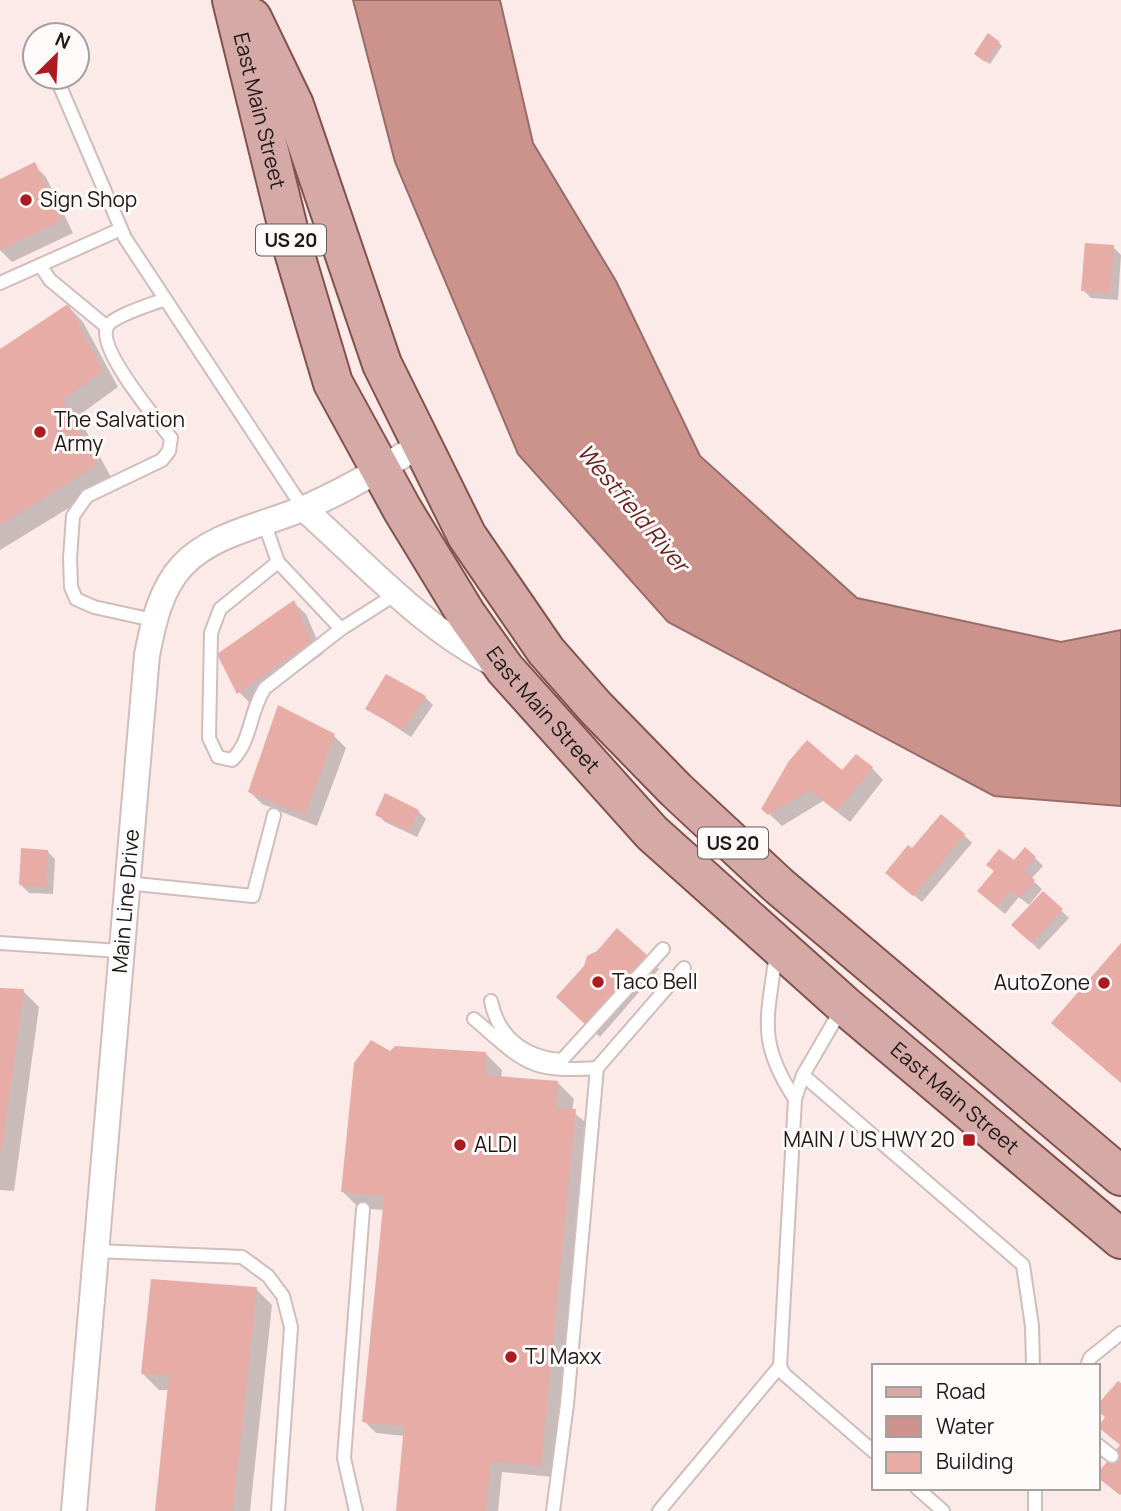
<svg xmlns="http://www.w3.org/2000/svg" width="1121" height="1511" viewBox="0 0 1121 1511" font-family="Manrope,sans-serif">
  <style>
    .water { fill: #cc928c; stroke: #986d69; stroke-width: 2 }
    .shadow { fill: #0003 }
    .building { fill: #e8aca6 }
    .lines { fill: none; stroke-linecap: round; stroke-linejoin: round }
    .service-casing { stroke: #cfbebc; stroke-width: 16 }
    .minor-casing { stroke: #cfbebc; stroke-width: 28 }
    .primary-casing { stroke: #83524d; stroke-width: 42 }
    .service { stroke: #fff; stroke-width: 12 }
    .minor { stroke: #fff; stroke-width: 24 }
    .primary { stroke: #d5aaa6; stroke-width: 38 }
    .poi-dot { fill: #ad1a21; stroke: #fffbfb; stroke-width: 2.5 }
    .labels { text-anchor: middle; stroke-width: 6; stroke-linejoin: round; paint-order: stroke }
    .shield { fill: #fffbfb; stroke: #625c5b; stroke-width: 2 }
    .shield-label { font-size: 19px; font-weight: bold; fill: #1e1817 }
    .street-label { font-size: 21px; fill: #1e1817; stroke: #fffbfb }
    .poi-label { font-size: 21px; fill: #1e1817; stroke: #fffbfb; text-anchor: start }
    .water-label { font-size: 23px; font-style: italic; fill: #692320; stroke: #fffbfb }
  </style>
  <rect width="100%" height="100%" fill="#fceae8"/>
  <!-- water -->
  <path class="water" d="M 353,0 L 500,0 L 533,143 L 616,281 L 700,456 L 857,598 L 1061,642 L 1121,630 L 1121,806 L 994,796 L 668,622 L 518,454 L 395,162 Z"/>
  <!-- shadow -->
  <path class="shadow" d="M 999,43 L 1002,46 L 990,64 L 979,57 Z
    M 34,165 L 46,177 L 73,233 L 12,262 L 0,250 L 0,181 Z
    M 1113,247 L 1121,255 L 1118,300 L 1091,298 L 1083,290 Z
    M 68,306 L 83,322 L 118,387 L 78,416 L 113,481 L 0,550 L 0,351 Z
    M 294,603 L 306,614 L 323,654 L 251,704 L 239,692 Z
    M 425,697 L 433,705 L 411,737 L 368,709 Z
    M 334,736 L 346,748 L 317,826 L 262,804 L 250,792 Z
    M 872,768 L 883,780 L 850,822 L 823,801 L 782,826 L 763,808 L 842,772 Z
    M 418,811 L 426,819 L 417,837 L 385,822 L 377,814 Z
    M 964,835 L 972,843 L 922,902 L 895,880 L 913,851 Z
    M 47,851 L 55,859 L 53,894 L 29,893 L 21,885 Z
    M 1035,858 L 1043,866 L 1031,879 L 1042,889 L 1029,905 L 1019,897 L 1005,914 L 987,899 L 1014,863 Z
    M 1043,894 L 1069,918 L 1039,950 L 1014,925 Z
    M 647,957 L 659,969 L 600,1037 L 570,1009 Z
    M 0,989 L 23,991 L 39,1007 L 14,1191 L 0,1190 Z
    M 390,1053 L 486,1054 L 502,1070 L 501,1078 L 558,1083 L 574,1099 L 572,1111 L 591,1127 L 577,1229 L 553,1477 L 502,1472 L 498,1511 L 397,1511 L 405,1436 L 376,1433 L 364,1421 L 384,1210 L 359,1208 L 343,1192 Z
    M 256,1289 L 272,1305 L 250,1511 L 156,1511 L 170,1390 L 159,1390 L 143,1374 Z"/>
  <!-- building -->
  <path class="building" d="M 988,33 L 1000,42 L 985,62 L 974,54 Z
    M 35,162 L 62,220 L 0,250 L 0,179 Z
    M 1085,243 L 1114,245 L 1110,293 L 1081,291 Z
    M 68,304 L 103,371 L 63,400 L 98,464 L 0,525 L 0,349 Z
    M 294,600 L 312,641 L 237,694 L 217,654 Z
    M 386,674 L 426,696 L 403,730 L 365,709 Z
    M 278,705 L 335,734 L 305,815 L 248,792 Z
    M 807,740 L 842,770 L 856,754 L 873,767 L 837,811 L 810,790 L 768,815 L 761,809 L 789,761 Z
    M 385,793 L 419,810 L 409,831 L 375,815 Z
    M 941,814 L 965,834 L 913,896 L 885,873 L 908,845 L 912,848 Z
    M 1025,847 L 1036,857 L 1024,871 L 1035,880 L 1020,898 L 1010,891 L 997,907 L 977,891 L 994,871 L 986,865 L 999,849 L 1014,860 Z
    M 21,848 L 48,850 L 46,887 L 19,885 Z
    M 1043,891 L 1063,909 L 1031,943 L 1011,925 Z
    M 617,928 L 648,956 L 587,1026 L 556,997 L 584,966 L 587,956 L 597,951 Z
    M 1121,943 L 1121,1083 L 1051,1023 Z
    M 0,988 L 24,989 L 2,1150 L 0,1150 Z
    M 371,1040 L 390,1051 L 395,1046 L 486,1052 L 485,1075 L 558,1081 L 556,1108 L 576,1109 L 541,1466 L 491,1461 L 486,1511 L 396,1511 L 404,1426 L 362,1422 L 384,1196 L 341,1192 L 354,1063 Z
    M 151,1279 L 257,1287 L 233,1511 L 155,1511 L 169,1375 L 141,1374 Z
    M 1118,1381 L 1121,1383 L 1121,1494 L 1120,1495 L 1098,1478 L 1098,1473 L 1120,1445 L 1098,1427 L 1105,1417 L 1098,1411 L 1098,1404 Z"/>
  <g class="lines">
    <!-- service casing -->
    <g class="service-casing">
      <path id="service" d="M 56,77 L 125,238 L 303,508
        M 40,265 L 50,280 L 107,327
        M 0,283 L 121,229
        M 264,522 L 278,562
        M 153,620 L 94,607 L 76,599 L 71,587 L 70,558 L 73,516 L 87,496 L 162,460 L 169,451 L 171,438 C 157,420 97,349 107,327 C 112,316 153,304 165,299
        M 341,629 L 278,562 L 220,609 L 211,633 L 209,738 L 218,757 L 232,760 C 252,741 249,711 265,688 L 341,629 L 396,594
        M 126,883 L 253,896 L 274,815
        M 0,943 L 120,951
        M 776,953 C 768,1018 756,1040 795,1099
        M 491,1001 C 498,1037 525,1058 562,1060 L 663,949
        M 474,1019 C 525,1062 528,1073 597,1068
        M 803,1075 L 1023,1265 L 1032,1326 L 1033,1366
        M 95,1251 L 242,1257 L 268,1276 L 283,1296 L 291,1327 L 278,1511
        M 780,1366 L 795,1099 L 803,1075 L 842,1008
        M 1087,1366 L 1090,1358 L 1121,1333
        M 1098,1445 L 1112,1456
        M 917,1488 L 943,1511
        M 1035,1488 L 1035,1511
        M 356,1511 L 344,1458 L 363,1209
        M 553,1511 L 567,1404 L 597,1068 L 684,968
        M 659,1511 L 780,1366 L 784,1374 L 874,1452"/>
    </g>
    <!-- minor casing -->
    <g class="minor-casing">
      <g id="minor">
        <path d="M 303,508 C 365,563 423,629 498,666"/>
        <path id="s1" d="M 74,1511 L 147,655 C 153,624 160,590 182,566 C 211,534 264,525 302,509 C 343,492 383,468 420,445"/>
      </g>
    </g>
    <!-- primary casing -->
    <g class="primary-casing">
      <g id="primary">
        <path id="s2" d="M 232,0 L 292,245 L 333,383 L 402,509 L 466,614 L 505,669 L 652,833 L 844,1005 L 1121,1239"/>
        <path d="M 252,18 L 294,105 L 382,364 L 467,536 L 546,651 L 596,708 L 676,790 L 779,886 L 1121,1176"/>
      </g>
    </g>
    <!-- service -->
    <use href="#service" class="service"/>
    <!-- minor -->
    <use href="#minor" class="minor"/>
    <!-- primary -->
    <use href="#primary" class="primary"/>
  </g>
  <!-- markers -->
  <g class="poi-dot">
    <circle cx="26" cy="200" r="7"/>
    <circle cx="40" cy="432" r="7"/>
    <circle cx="598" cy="982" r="7"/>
    <circle cx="1104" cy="983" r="7"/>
    <rect x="962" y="1133" width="14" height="14" rx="3.5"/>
    <circle cx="460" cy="1145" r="7"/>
    <circle cx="511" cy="1357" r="7"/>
  </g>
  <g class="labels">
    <!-- shield labels -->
    <g class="shield">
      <rect x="256" y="224.5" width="70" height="31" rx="5"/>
      <rect x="698" y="827.5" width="70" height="31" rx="5"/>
    </g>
    <g class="shield-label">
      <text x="291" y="247">US 20</text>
      <text x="733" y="850">US 20</text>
    </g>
    <!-- street labels -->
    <g class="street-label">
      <text dy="7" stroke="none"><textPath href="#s2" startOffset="114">East Main Street</textPath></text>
      <text dy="7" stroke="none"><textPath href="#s2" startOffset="786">East Main Street</textPath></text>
      <text dy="7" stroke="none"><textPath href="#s1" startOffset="612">Main Line Drive</textPath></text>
      <text dy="7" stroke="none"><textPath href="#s2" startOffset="1353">East Main Street</textPath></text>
    </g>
    <!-- poi labels -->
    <g class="poi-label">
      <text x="40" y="207">Sign Shop</text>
      <text x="54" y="427">The Salvation<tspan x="54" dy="24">Army</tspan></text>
      <text x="612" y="989">Taco Bell</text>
      <text x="1090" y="990" text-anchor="end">AutoZone</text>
      <text x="955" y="1147" text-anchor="end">MAIN / US HWY 20</text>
      <text x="474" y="1152">ALDI</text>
      <text x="525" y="1364">TJ Maxx</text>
    </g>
    <!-- water labels -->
    <g class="water-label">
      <text transform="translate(633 508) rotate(50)" y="8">Westfield River</text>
    </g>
  </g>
  <!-- legend -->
  <rect x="872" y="1364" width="228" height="126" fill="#fffbfb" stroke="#a5a0a0" stroke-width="2"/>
  <rect x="886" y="1387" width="35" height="10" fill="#d5aaa6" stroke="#a5a0a0" stroke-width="2"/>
  <text x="936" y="1399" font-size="21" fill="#1e1817">Road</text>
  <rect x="886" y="1416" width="35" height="21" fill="#cc928c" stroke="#a5a0a0" stroke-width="2"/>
  <text x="936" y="1434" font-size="21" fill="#1e1817">Water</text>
  <rect x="886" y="1452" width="35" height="21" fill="#e8aca6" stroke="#a5a0a0" stroke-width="2"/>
  <text x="936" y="1469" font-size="21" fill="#1e1817">Building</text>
  <!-- north arrow -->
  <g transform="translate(56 56) rotate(24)"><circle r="33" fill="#fffbfb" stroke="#a5a0a0" stroke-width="2"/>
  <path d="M0-5L12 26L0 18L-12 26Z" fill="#ad1a21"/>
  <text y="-10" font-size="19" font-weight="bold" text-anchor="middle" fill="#1e1817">N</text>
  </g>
</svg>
